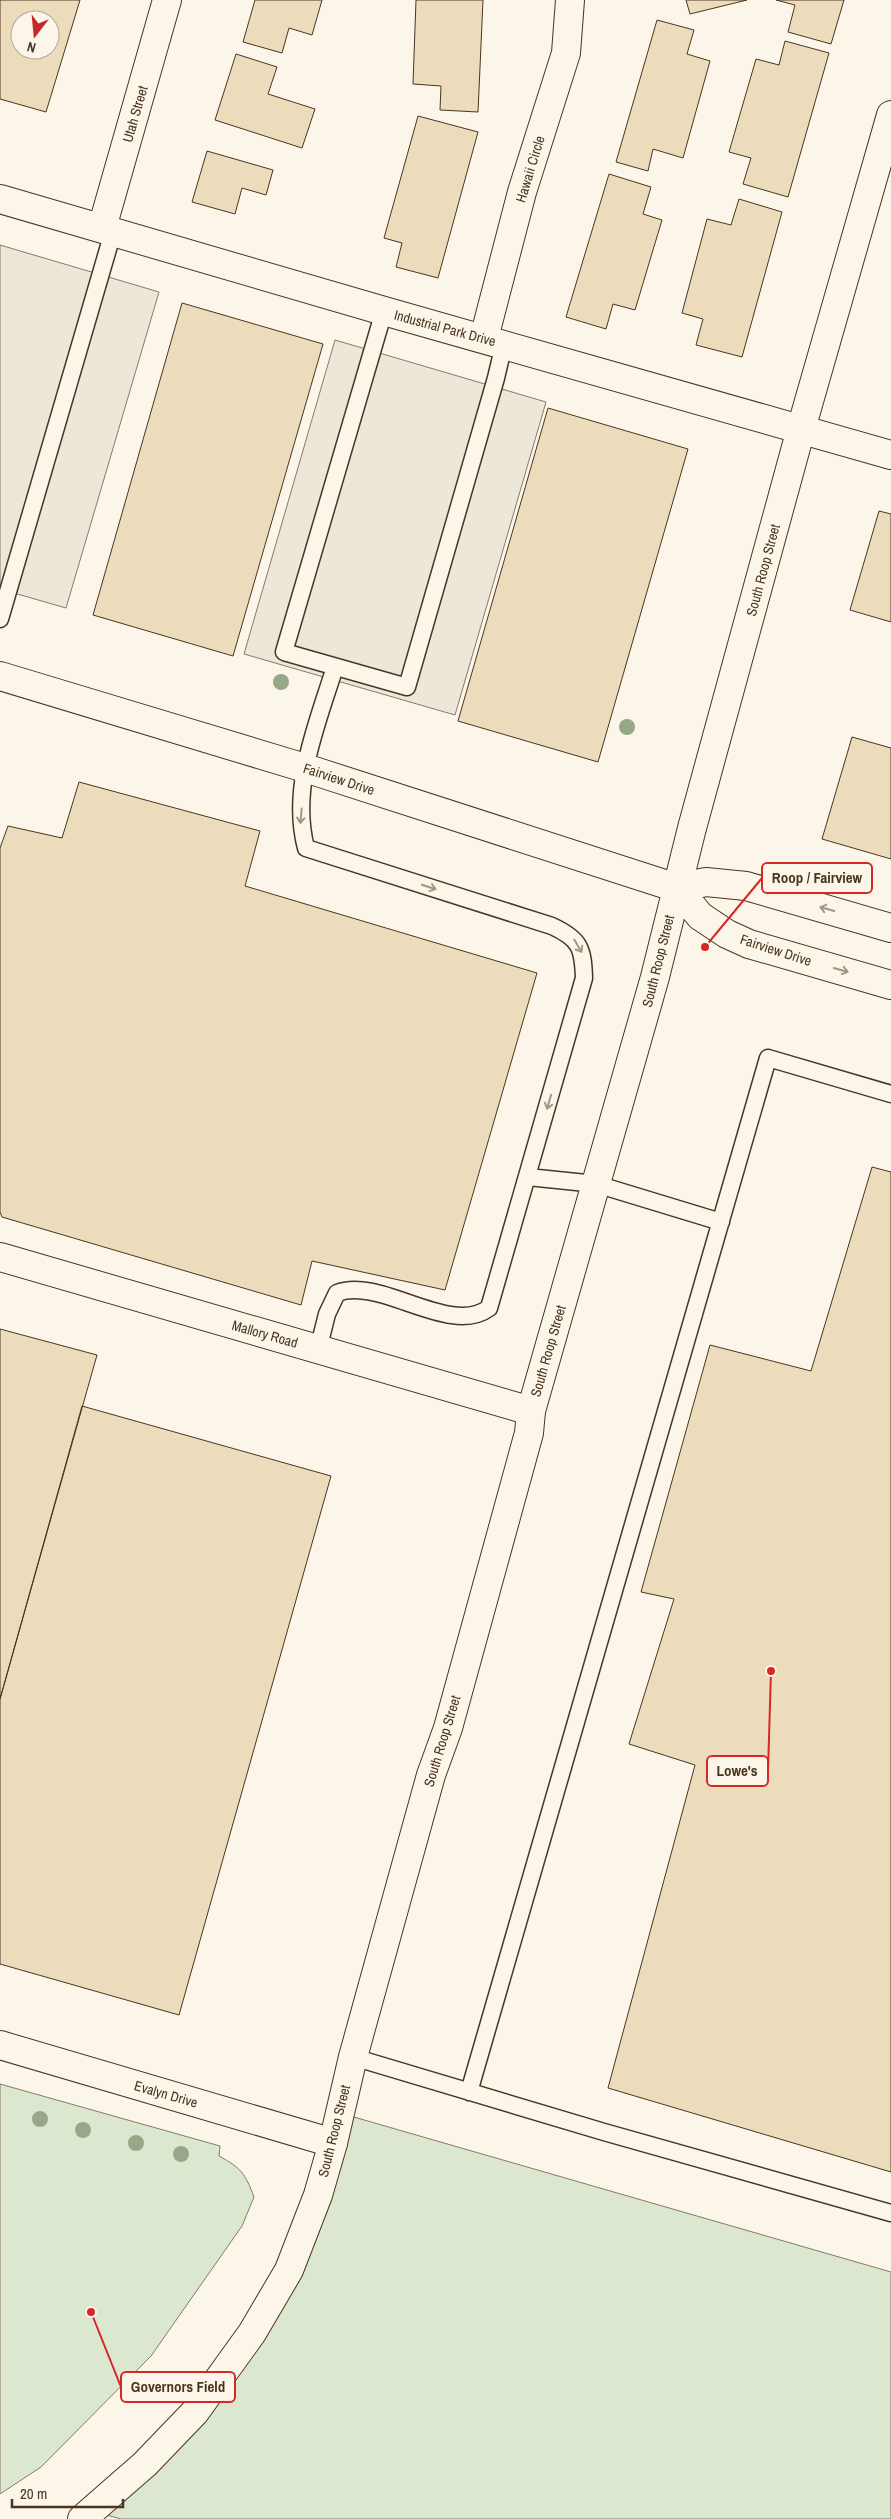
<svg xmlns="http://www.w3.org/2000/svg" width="891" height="2519" viewBox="0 0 891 2519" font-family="'Archivo Narrow',sans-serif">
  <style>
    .green { fill: #dce7d0; stroke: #887966 }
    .parking { fill: #ede7d9; stroke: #887966 }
    .building { fill: #ecdcbc; stroke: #4a3520; fill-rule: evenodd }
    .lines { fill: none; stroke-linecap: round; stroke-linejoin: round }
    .lane-casing { stroke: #4a3520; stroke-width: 19 }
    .street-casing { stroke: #4a3520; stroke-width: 30 }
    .secondary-casing { stroke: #4a3520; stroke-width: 30 }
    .lane { stroke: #fbf6e9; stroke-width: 16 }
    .street { stroke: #fbf6e9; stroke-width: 28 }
    .secondary { stroke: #fbf6e9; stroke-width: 28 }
    .tree { fill: #96a887 }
    .oneway { stroke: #a29684 }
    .labels { text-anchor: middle; stroke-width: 4; stroke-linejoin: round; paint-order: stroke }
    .street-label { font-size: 14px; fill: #4a3520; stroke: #fbf6e9 }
    .leader { fill: none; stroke: #d62828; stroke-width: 2 }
    .callout-dot { fill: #d62828; stroke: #fbf6e9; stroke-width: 2 }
    .callout { fill: #fbf6e9; stroke: #d62828; stroke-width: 2 }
    .callout-label { font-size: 15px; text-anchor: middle; font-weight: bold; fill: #4a3520 }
  </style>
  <rect width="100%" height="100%" fill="#fbf6e9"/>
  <!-- green -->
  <path class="green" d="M 0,2084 L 220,2146 L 219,2156 C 241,2168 245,2173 254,2197 L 242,2226 L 151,2356 L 41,2467 L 0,2494 Z
    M 340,2113 L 891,2272 L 891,2519 L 121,2519 L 92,2511 L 252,2333 Z"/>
  <!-- parking -->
  <path class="parking" d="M 0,245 L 159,292 L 66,608 L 0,589 Z
    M 335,340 L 546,402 L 455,715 L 244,654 Z"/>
  <!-- building -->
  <path class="building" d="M 0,0 L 80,0 L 46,112 L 0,99 ZM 20,20 L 50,20 L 50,50 L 20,50 Z
    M 255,0 L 322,0 L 312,35 L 289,28 L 282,53 L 243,42 Z
    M 416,0 L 483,0 L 478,112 L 440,110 L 441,86 L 413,84 Z
    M 686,0 L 747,0 L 690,14 Z
    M 776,0 L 844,0 L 831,44 L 788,32 L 795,5 Z
    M 657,20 L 694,30 L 687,54 L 710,61 L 683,158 L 653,149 L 648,171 L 616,162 Z
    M 785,41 L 829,53 L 788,197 L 743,184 L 751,158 L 729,152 L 756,59 L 779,65 Z
    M 236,54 L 277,67 L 268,94 L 315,109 L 302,148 L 215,120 Z
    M 418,116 L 478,132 L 438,278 L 396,267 L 402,243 L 384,238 Z
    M 207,151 L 273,170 L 266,195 L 242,188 L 235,214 L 192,202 Z
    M 609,174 L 651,187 L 643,214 L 662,220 L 635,310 L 613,304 L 606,329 L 566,317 Z
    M 739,199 L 782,212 L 742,357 L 696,345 L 703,319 L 682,313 L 707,219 L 731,225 Z
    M 182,303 L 323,344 L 233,656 L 93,615 Z
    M 548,408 L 688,449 L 598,762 L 458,721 Z
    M 879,511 L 891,514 L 891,622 L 850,610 Z
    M 852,737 L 891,748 L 891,859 L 822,839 Z
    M 79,782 L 260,831 L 245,886 L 537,973 L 445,1290 L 312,1261 L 301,1305 L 2,1217 L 0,1212 L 0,848 L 8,826 L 62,838 Z
    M 872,1167 L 891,1172 L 891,2172 L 608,2088 L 695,1765 L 629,1744 L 674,1599 L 641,1592 L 710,1345 L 811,1371 Z
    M 0,1329 L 97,1355 L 0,1699 Z
    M 82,1406 L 331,1476 L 179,2015 L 0,1964 L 0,1699 Z"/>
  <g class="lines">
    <!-- lane casing -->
    <g class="lane-casing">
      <path id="lane" d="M 384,311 L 284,652 L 407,687 L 496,378 L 504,344
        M 0,619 L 113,232
        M 528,1177 L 596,1184 L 721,1222
        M 318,1350 L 327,1314 L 337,1293 C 380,1276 450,1337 489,1308 L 584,978 C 583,948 580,939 552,926 L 306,848 C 290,788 317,724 335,667
        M 353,2057 L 604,2132 L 891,2213
        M 469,2092 L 768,1058 L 891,1094"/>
    </g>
    <!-- street casing -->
    <g class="street-casing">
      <path id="street" d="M 0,199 L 384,311 L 891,455
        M 102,228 L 167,0
        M 484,338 L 522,192 L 566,53 L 570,0
        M 0,1257 L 531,1411
        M 0,2045 L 333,2143"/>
    </g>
    <!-- secondary casing -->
    <g class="secondary-casing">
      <path id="secondary" d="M 0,676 L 305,768 L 677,888 L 706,882 L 746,886 L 891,928
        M 677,888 L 700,916 L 727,934 L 749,944 L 891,985
        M 82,2519 L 145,2464 L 195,2412 L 252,2333 L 289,2270 L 318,2195 L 333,2143 L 353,2057 L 431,1775 L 448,1728 L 529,1433 L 531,1411 L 655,977 L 692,828 L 801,429 L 891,115"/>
    </g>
    <!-- lane -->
    <use href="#lane" class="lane"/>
    <!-- street -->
    <use href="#street" class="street"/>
    <!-- secondary -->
    <use href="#secondary" class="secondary"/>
  </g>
  <!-- trees -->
  <g class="tree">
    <circle cx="281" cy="682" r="8"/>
    <circle cx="627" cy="727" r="8"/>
    <circle cx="40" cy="2119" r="8"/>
    <circle cx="83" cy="2130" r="8"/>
    <circle cx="136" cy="2143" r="8"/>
    <circle cx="181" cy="2154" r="8"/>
  </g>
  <!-- one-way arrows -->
  <defs><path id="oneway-shaft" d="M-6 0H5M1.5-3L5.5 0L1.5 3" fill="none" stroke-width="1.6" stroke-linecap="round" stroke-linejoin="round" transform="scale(1.25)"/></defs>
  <g class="oneway">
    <use href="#oneway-shaft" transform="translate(301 816) rotate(95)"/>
    <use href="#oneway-shaft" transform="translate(429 887) rotate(18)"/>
    <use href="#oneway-shaft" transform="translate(827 909) rotate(-164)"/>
    <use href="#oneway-shaft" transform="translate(578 946) rotate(60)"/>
    <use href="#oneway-shaft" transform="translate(841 970) rotate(16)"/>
    <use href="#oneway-shaft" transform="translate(549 1102) rotate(106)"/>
  </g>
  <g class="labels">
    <!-- street labels -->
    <g class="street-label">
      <text transform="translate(135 114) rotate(-74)" y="5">Utah Street</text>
      <text transform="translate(530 169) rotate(-73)" y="5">Hawaii Circle</text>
      <text transform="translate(445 328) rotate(15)" y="5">Industrial Park Drive</text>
      <text transform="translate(763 570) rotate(-75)" y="5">South Roop Street</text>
      <text transform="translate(339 779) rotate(18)" y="5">Fairview Drive</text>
      <text transform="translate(776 950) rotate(18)" y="5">Fairview Drive</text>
      <text transform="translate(658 961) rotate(-76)" y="5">South Roop Street</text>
      <text transform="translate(265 1334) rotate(16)" y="5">Mallory Road</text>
      <text transform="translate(548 1351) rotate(-74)" y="5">South Roop Street</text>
      <text transform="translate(442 1741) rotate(-73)" y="5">South Roop Street</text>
      <text transform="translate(166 2094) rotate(16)" y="5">Evalyn Drive</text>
      <text transform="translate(334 2131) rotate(-76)" y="5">South Roop Street</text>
    </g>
  </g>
  <!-- callouts -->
  <path class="leader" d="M705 947L762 878M771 1671L768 1771M91 2312L121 2387"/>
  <g class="callout-dot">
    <circle cx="705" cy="947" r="5"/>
    <circle cx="771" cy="1671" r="5"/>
    <circle cx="91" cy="2312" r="5"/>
  </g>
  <g class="callout">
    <rect x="762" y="863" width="110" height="30" rx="5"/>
    <rect x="707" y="1756" width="61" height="30" rx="5"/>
    <rect x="121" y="2372" width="114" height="30" rx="5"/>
  </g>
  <g class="callout-label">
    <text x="817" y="883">Roop / Fairview</text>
    <text x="737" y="1776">Lowe's</text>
    <text x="178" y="2392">Governors Field</text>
  </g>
  <!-- north arrow -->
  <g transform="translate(35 35) rotate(196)"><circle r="24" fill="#fbf6e9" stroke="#b4a999"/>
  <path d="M0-4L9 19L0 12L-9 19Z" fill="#c62828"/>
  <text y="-8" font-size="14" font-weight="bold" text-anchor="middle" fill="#4a3520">N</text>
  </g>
  <!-- scale -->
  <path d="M12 2499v8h111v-8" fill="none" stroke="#4a3520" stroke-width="2.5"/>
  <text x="20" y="2499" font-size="15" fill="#4a3520" stroke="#fbf6e9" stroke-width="4" paint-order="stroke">20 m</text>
</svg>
